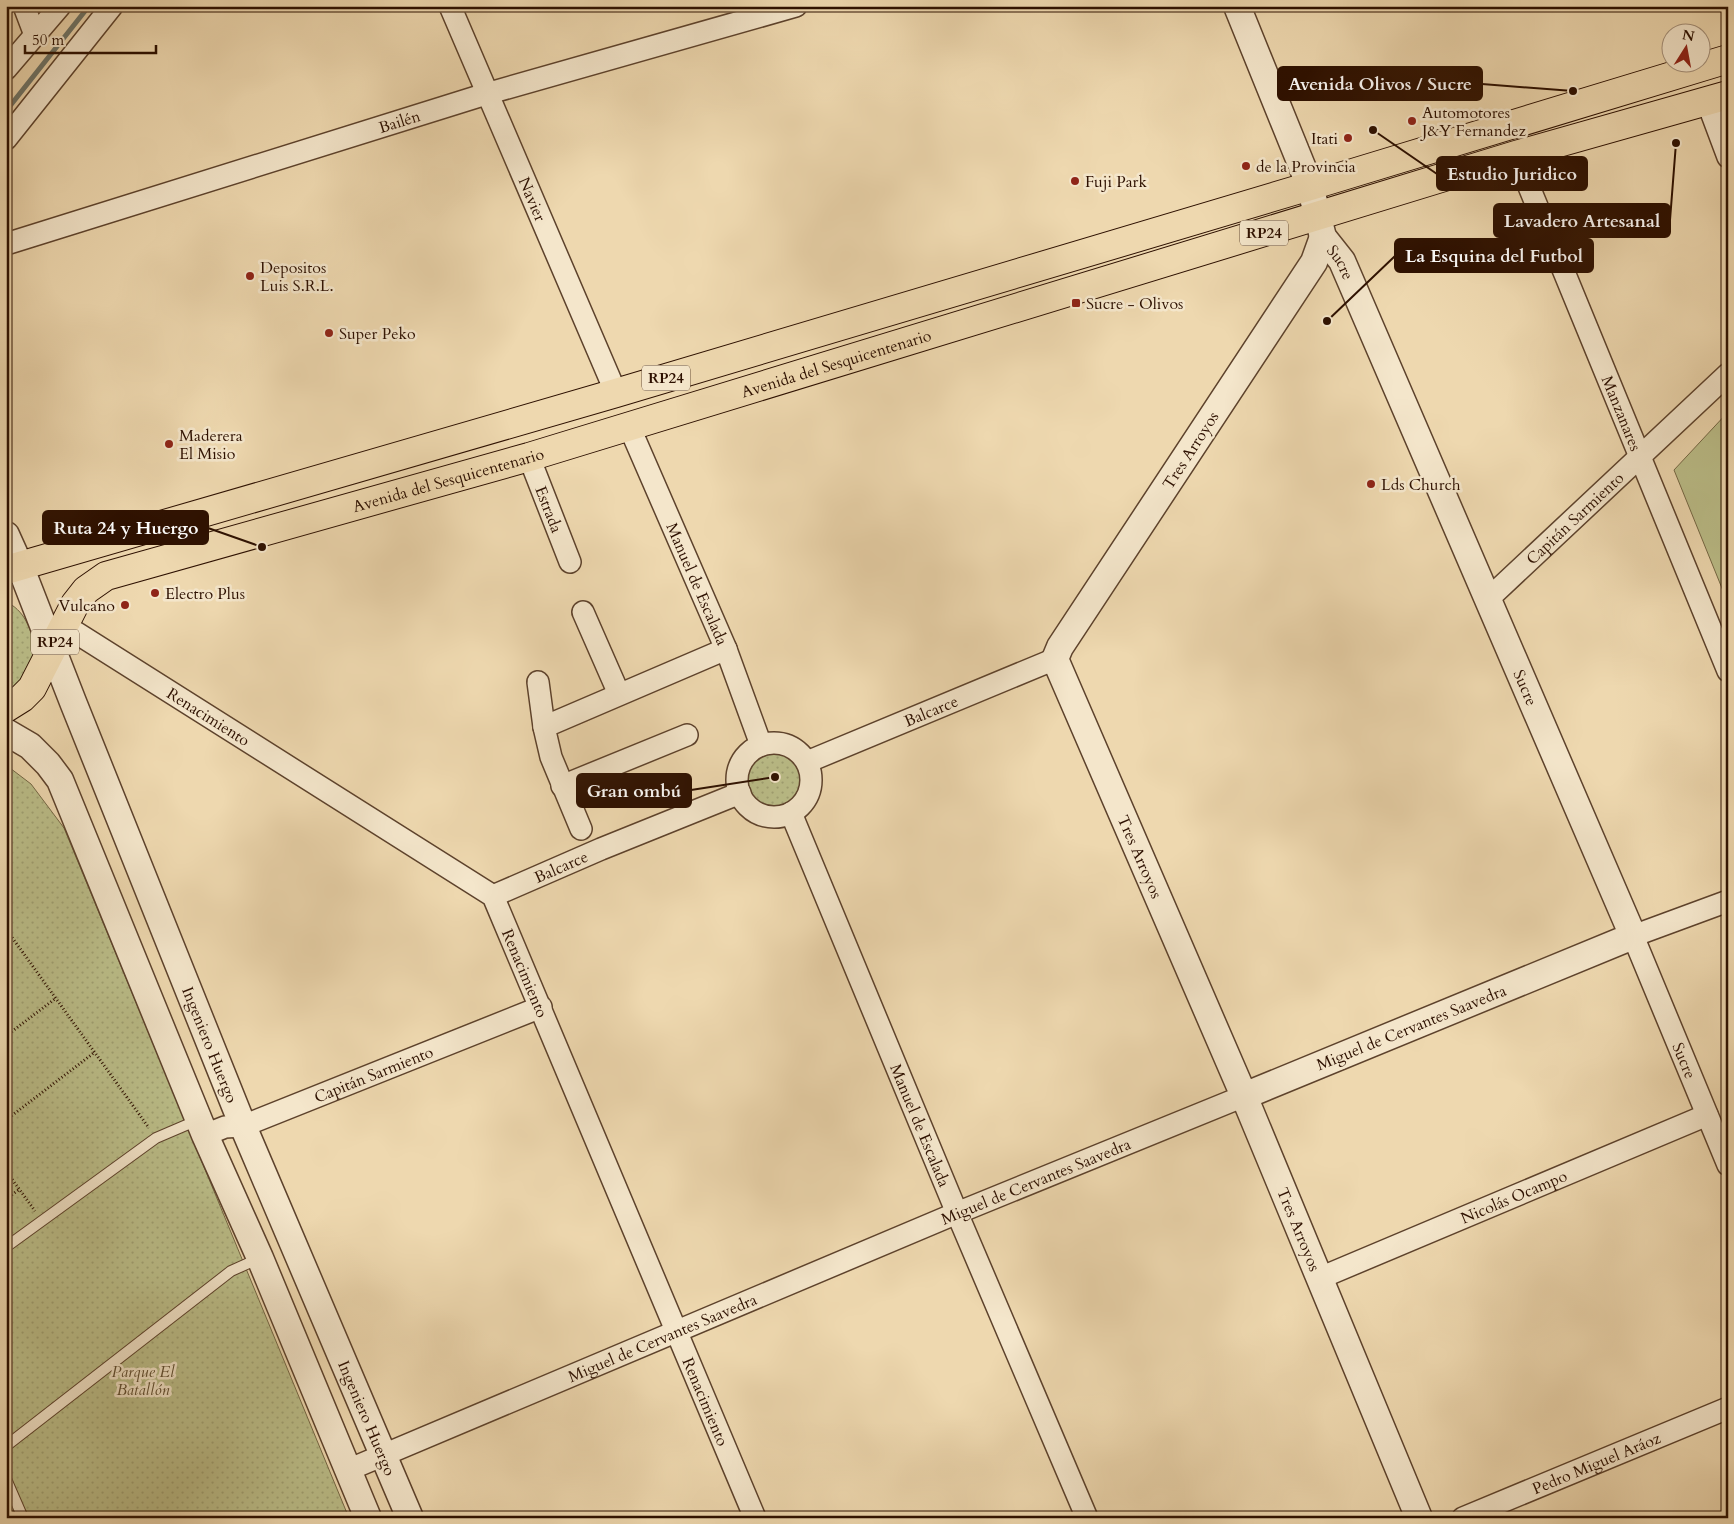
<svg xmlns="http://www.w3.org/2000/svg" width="1734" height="1524" viewBox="0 0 1734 1524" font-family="Cardo,serif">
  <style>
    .park { fill: url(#park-dots); stroke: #746744 }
    .pitch { fill: #bbbe89; stroke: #746744 }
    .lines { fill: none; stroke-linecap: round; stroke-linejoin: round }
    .stream { stroke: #6e7569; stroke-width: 5 }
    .service-casing { stroke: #5d422c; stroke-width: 12 }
    .minor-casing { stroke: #5d422c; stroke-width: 24 }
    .tertiary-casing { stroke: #5d422c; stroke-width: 29 }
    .primary-casing { stroke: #2d1000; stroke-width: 30 }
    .path { stroke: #2d1000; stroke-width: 3; stroke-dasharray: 1 2.5; stroke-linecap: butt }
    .service { stroke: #f4e6cb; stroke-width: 10 }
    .minor { stroke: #f4e6cb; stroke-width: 21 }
    .tertiary { stroke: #f4e6cb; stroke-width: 26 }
    .primary { stroke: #eed8af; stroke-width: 28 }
    .poi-dot { fill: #8f2418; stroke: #f4e6cb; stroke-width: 2 }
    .labels { text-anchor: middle; stroke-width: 5; stroke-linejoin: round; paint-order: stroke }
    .shield { fill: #f4e6cb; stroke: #69503d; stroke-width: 1 }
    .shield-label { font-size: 15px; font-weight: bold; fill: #2d1000 }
    .poi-label { font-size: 16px; fill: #2d1000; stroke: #f4e6cb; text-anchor: start }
    .street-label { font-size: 16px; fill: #2d1000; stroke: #f4e6cb }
    .park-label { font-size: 16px; font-style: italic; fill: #5f4d30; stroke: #f4e6cb }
    .leader { fill: none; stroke: #2d1000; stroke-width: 2 }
    .callout-dot { fill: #2d1000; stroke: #f4e6cb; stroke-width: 2 }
    .callout { fill: #2d1000; stroke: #2d1000; stroke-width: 2 }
    .callout-label { font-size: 18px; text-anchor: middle; font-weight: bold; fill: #fff }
  </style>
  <defs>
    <pattern id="park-dots" width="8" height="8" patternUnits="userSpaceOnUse" patternTransform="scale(1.25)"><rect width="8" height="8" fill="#bbbe89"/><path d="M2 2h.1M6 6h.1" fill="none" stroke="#a1a274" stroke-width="1.8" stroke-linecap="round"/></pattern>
  </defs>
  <rect width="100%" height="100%" fill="#eed8af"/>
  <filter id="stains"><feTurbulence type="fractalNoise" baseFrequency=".004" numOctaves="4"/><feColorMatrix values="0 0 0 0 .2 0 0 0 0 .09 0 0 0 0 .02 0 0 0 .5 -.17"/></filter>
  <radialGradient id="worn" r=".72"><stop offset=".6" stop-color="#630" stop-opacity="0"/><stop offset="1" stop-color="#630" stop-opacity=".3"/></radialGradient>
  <!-- park -->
  <path class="park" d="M 6,602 C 14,605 22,613 26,621 C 41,647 33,678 6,693 Z
    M743 779a32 32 0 1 1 64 0a32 32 0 1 1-64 0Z
    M 6,765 L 31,784 L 64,828 L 349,1518 L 6,1518 Z"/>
  <!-- pitch -->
  <path class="pitch" d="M 1728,412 L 1728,603 L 1674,470 Z"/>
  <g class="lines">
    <!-- stream -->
    <path class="stream" d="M 6,111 L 89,6"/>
    <!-- service casing -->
    <g class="service-casing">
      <path id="service" d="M 6,1247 L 156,1138 L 198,1120
        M 6,1446 L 231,1271 L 260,1258
        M 6,1479 L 23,1518"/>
    </g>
    <!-- minor casing -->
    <g class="minor-casing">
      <g id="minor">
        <path d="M 24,6 L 35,35"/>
        <path id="s1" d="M 450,6 L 616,393"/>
        <path d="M 6,69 L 60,6"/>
        <path d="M 1707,101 L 1728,157"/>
        <path d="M 6,139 L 112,6"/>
        <path id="s2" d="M 1516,155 L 1728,671"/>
        <path id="s3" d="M 6,244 L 486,94 L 796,6"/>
        <path id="s4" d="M 629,426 L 726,649 L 761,745"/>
        <path id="s5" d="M 529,457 L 570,562"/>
        <path id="s6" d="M 1487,600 L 1728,374"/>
        <path d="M 583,612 L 619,694"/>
        <path id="s7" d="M 64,625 L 493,896 L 755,1518"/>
        <path d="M 538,682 L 544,727"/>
        <circle cx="774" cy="780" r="37"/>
        <path id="s8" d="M 807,762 L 1055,659"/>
        <path d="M 562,786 L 687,735"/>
        <path id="s9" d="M 791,813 L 957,1213 L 1087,1518"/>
        <path d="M 581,829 L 551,757 L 544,727 L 726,649"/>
        <path id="s10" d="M 493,896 L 601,849 L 740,793"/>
        <path id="s11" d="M 1728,901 L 1633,936 L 1728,1165"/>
        <path id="s12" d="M 205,1135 L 225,1127 L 243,1126 L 541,1007"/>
        <path id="s13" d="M 1320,1278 L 1707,1115"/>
        <path id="s14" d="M 348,1470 L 957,1213 L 1244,1096"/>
        <path id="s15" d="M 1463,1518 L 1728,1408"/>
      </g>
    </g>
    <!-- tertiary casing -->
    <g class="tertiary-casing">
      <g id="tertiary">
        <path id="s16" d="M 1237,6 L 1310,186 L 1323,237 L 1342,261 L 1633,936 L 1244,1096"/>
        <path id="s17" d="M 1323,237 L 1314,262 L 1060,647 L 1055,659 L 1244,1096 L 1419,1518"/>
        <path id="s18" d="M 6,535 L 20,566 L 73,702 L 243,1126 L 410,1518"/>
        <path d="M 6,732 L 30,746 L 48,764 L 60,780 L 205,1135 L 260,1258 L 368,1518"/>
      </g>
    </g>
    <!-- primary casing -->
    <g class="primary-casing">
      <g id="primary">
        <path d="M 6,570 L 616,393 L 1310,186 L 1728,59"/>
        <path id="s19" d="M 6,708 L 22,698 L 32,688 L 75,604 L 86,590 L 106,576 L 529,457 L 1516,155 L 1728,95"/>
      </g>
    </g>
    <!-- path -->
    <path class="path" d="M 6,929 L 149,1128
      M 6,1036 L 56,998
      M 6,1120 L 95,1052
      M 6,1171 L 35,1211
      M 6,1199 L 20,1189"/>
    <!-- service -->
    <use href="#service" class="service"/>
    <!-- minor -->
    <use href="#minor" class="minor"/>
    <!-- tertiary -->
    <use href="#tertiary" class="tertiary"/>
    <!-- primary -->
    <use href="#primary" class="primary"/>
  </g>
  <!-- markers -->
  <g class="poi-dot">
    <circle cx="1412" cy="121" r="5"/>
    <circle cx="1348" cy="138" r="5"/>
    <circle cx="1246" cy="166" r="5"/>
    <circle cx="1075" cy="181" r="5"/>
    <circle cx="250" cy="276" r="5"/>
    <rect x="1071" y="298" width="10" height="10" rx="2.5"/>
    <circle cx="329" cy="333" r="5"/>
    <circle cx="169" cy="444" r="5"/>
    <circle cx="1371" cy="484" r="5"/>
    <circle cx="155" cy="593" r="5"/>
    <circle cx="125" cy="605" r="5"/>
  </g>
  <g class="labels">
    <!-- shield labels -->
    <g class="shield">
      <rect x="1240" y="220.5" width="48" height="25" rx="4"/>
      <rect x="642" y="365.5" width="48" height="25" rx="4"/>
      <rect x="31" y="629.5" width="48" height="25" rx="4"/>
    </g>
    <g class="shield-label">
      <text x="1264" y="238">RP24</text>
      <text x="666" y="383">RP24</text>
      <text x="55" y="647">RP24</text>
    </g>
    <!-- poi labels -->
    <g class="poi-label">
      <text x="1422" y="118">Automotores<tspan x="1422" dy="18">J&amp;Y Fernandez</tspan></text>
      <text x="1338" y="144" text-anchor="end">Itati</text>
      <text x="1256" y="172">de la Provincia</text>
      <text x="1085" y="187">Fuji Park</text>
      <text x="260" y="273">Depositos<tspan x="260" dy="18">Luis S.R.L.</tspan></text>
      <text x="1086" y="309">Sucre - Olivos</text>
      <text x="339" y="339">Super Peko</text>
      <text x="179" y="441">Maderera<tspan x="179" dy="18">El Misio</tspan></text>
      <text x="1381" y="490">Lds Church</text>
      <text x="165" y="599">Electro Plus</text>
      <text x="115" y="611" text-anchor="end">Vulcano</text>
    </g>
    <!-- street labels -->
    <g class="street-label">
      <text dy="6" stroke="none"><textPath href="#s3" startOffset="412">Bailén</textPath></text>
      <text dy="6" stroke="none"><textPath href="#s1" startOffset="210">Navier</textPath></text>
      <text dy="6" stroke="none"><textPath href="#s16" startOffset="278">Sucre</textPath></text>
      <text dy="6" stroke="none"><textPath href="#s19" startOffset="930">Avenida del Sesquicentenario</textPath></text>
      <text dy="6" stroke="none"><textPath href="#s2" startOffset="279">Manzanares</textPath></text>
      <text transform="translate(1190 450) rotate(-57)" y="6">Tres Arroyos</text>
      <text dy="6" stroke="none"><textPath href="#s19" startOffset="525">Avenida del Sesquicentenario</textPath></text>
      <text dy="6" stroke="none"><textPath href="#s5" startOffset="56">Estrada</textPath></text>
      <text dy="6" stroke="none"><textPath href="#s6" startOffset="120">Capitán Sarmiento</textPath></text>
      <text dy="6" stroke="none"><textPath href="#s4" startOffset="172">Manuel de Escalada</textPath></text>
      <text dy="6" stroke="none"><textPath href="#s16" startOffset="742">Sucre</textPath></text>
      <text dy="6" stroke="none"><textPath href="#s8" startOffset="134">Balcarce</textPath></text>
      <text dy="6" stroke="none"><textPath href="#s7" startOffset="171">Renacimiento</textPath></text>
      <text dy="6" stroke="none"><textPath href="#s17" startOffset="716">Tres Arroyos</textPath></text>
      <text dy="6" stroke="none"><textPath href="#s10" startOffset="74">Balcarce</textPath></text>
      <text dy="6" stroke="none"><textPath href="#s7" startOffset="591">Renacimiento</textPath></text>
      <text transform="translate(1411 1027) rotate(-22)" y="6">Miguel de Cervantes Saavedra</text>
      <text dy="6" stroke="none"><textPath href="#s18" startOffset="549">Ingeniero Huergo</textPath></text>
      <text dy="6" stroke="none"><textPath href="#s11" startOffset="236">Sucre</textPath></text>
      <text dy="6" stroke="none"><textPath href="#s12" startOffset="180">Capitán Sarmiento</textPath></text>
      <text dy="6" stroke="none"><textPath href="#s9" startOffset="338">Manuel de Escalada</textPath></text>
      <text dy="6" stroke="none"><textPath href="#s14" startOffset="746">Miguel de Cervantes Saavedra</textPath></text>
      <text dy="6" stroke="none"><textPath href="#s13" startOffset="210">Nicolás Ocampo</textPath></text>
      <text dy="6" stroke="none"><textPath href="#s17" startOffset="1121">Tres Arroyos</textPath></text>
      <text dy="6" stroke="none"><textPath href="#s14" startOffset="341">Miguel de Cervantes Saavedra</textPath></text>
      <text dy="6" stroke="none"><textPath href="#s7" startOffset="1056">Renacimiento</textPath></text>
      <text dy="6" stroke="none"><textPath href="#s18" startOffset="954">Ingeniero Huergo</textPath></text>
      <text dy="6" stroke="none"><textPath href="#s15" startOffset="144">Pedro Miguel Aráoz</textPath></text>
    </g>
    <!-- park labels -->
    <g class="park-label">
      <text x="143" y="1377">Parque El<tspan x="143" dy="18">Batallón</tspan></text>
    </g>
  </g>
  <!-- callouts -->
  <path class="leader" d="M1573 91L1482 84M1373 130L1437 174M1676 143L1670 220M1327 321L1395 256M262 547L208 528M775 777L691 790"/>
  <g class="callout-dot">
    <circle cx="1573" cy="91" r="5"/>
    <circle cx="1373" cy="130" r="5"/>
    <circle cx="1676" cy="143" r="5"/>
    <circle cx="1327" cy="321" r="5"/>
    <circle cx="262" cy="547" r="5"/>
    <circle cx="775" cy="777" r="5"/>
  </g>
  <g class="callout">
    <rect x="1278" y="67" width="204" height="33" rx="5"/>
    <rect x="1437" y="157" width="150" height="33" rx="5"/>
    <rect x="1494" y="204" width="176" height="33" rx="5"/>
    <rect x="1395" y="239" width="198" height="33" rx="5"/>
    <rect x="43" y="511" width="165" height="33" rx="5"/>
    <rect x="577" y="774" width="114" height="33" rx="5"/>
  </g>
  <g class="callout-label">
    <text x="1380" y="90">Avenida Olivos / Sucre</text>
    <text x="1512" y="180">Estudio Juridico</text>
    <text x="1582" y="227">Lavadero Artesanal</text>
    <text x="1494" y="262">La Esquina del Futbol</text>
    <text x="126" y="534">Ruta 24 y Huergo</text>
    <text x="634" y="797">Gran ombú</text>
  </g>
  <!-- margin -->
  <rect width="1734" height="1524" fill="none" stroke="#eed8af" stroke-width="25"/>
  <rect x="8" y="8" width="1719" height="1509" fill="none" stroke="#2d1000" stroke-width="2.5"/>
  <rect x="12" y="12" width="1709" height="1499" fill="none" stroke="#2d1000"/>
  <!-- north arrow -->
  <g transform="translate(1686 48) rotate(11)"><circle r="24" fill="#f4e6cb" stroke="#a4907a"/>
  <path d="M0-4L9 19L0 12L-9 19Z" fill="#8f2418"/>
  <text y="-8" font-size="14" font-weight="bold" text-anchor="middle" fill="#2d1000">N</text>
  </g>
  <!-- scale -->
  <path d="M25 45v8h131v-8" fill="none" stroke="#2d1000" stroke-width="2.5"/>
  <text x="32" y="45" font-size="15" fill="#2d1000" stroke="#f4e6cb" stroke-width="4" paint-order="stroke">50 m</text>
  <rect width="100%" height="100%" filter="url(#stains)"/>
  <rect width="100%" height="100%" fill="url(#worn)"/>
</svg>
